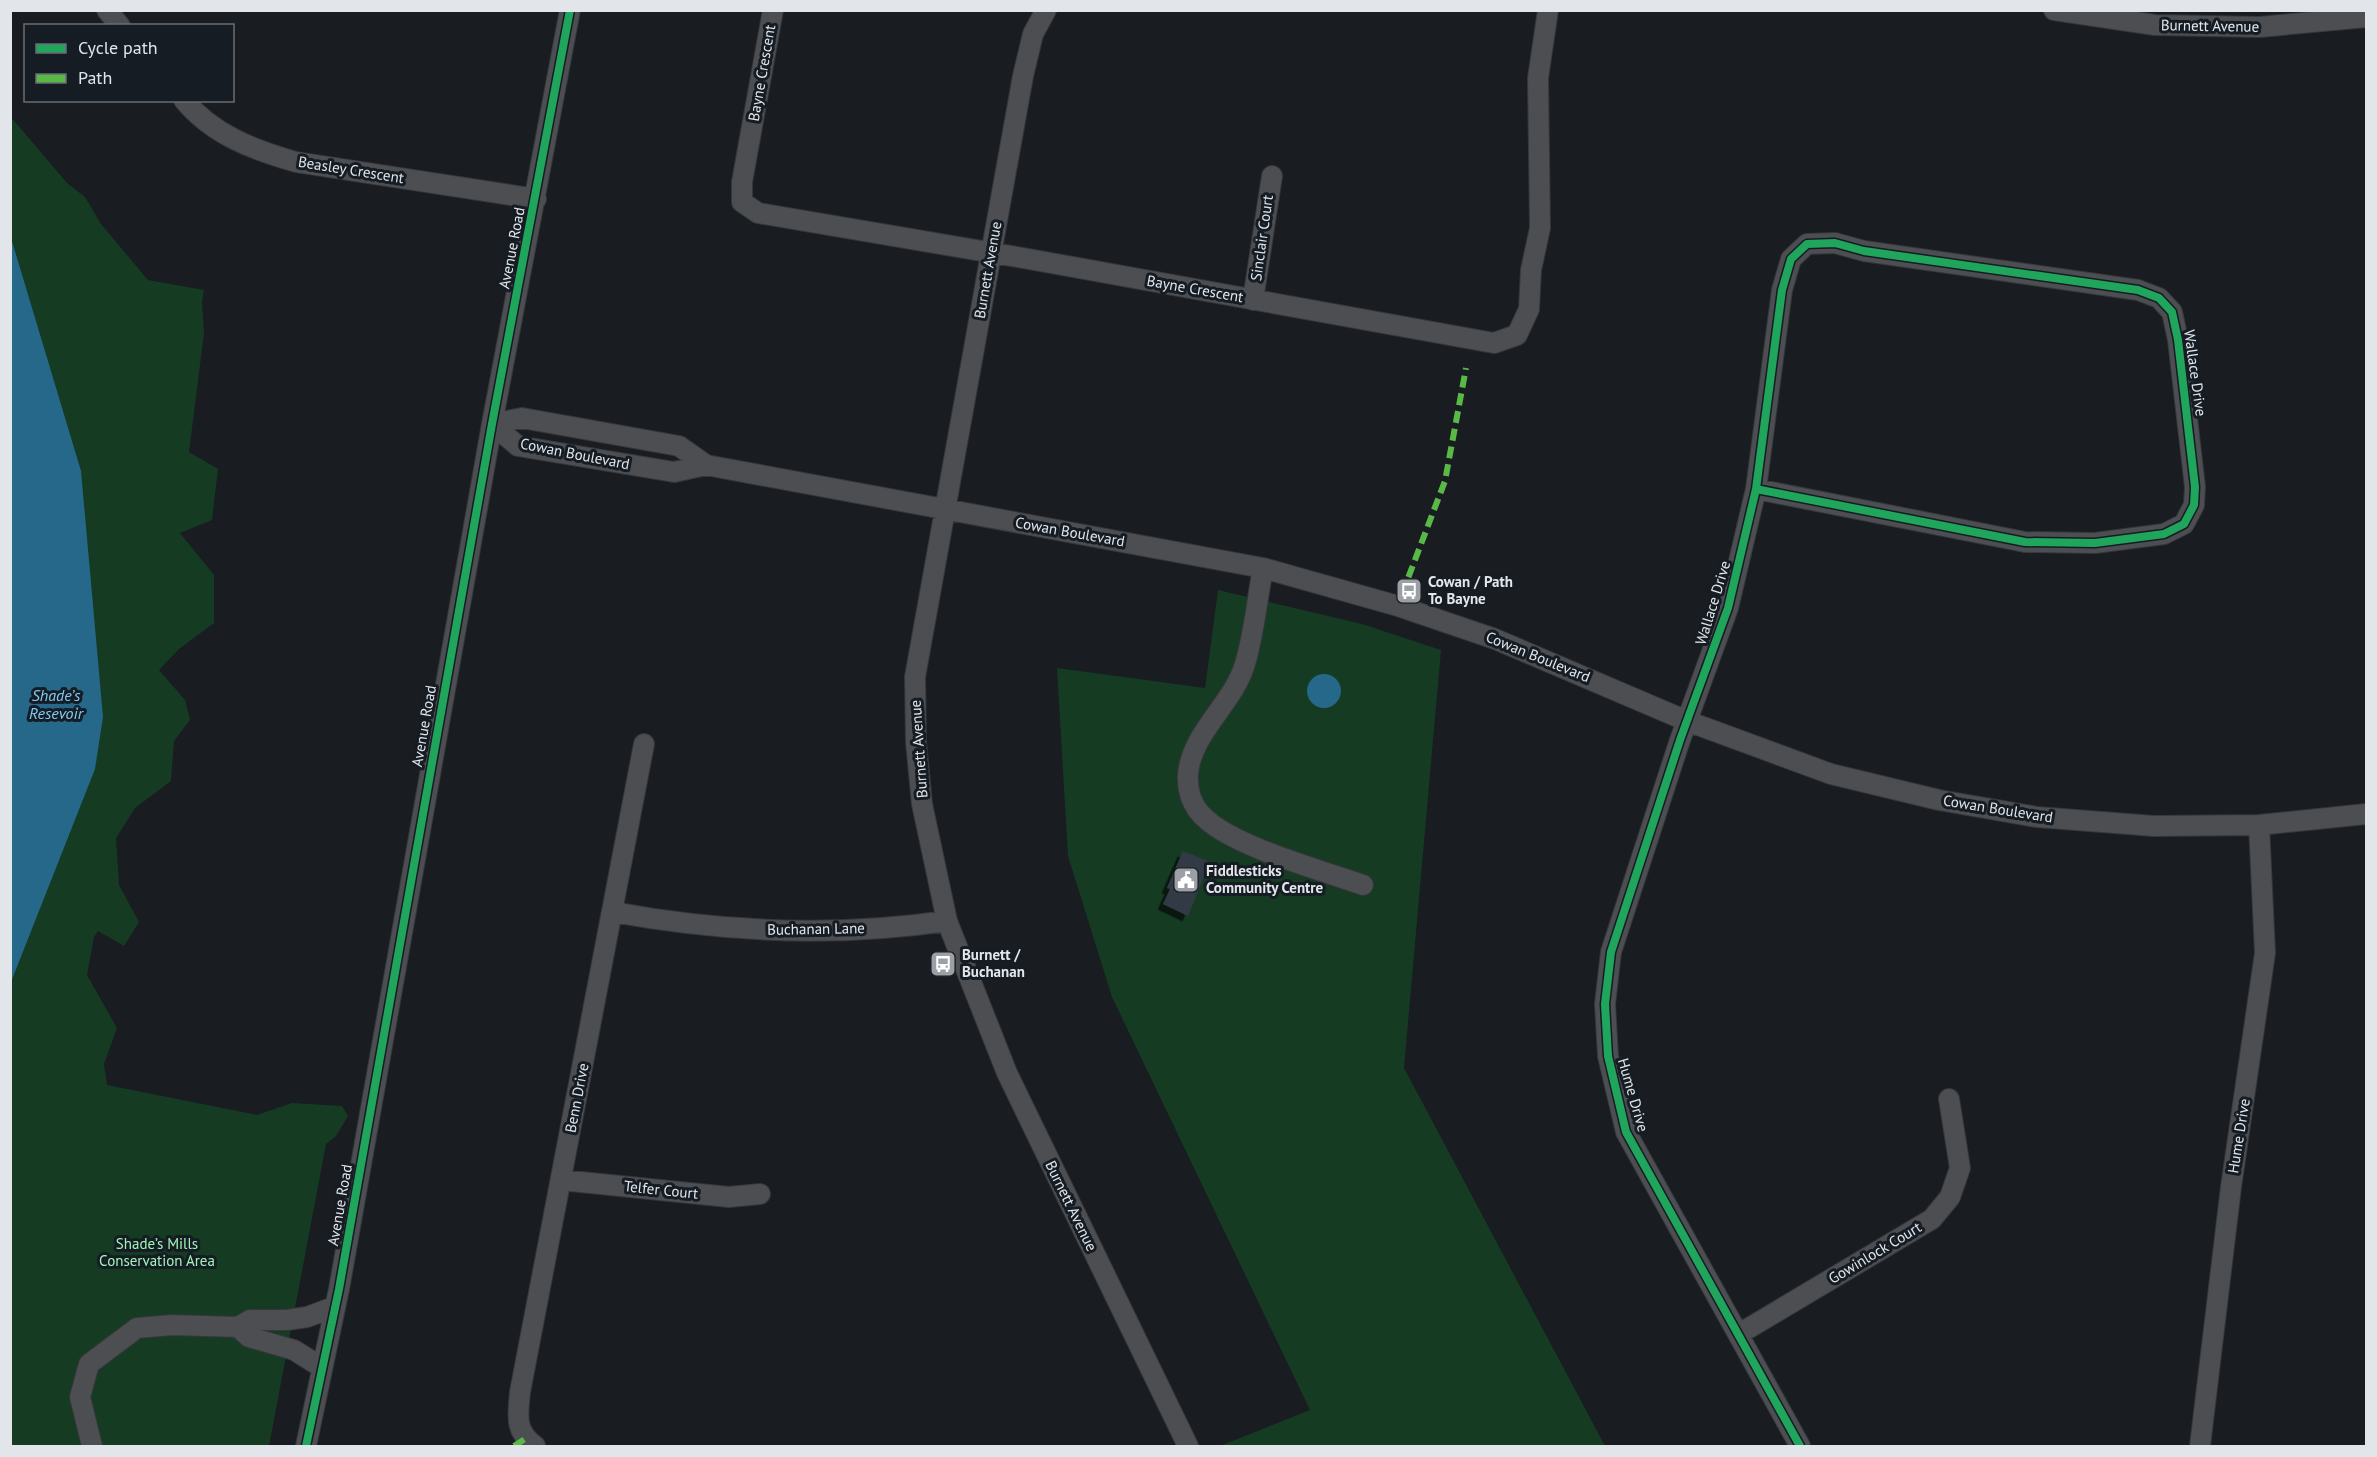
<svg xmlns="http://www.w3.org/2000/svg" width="2377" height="1457" viewBox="0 0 2377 1457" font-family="'PT Sans',sans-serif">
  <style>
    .green { fill: #163b23 }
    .water { fill: #25688a }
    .building { fill: #323b45; filter: url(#shadow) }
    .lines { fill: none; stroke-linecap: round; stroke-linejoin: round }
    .minor-casing { stroke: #35373b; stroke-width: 22 }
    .minor { stroke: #4c4e52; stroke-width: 20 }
    .quiet { stroke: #58b947; stroke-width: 6; stroke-dasharray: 12 6; stroke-linecap: butt }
    .cycleway-casing { stroke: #161c23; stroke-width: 11 }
    .cycleway { stroke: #20a55d; stroke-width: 8 }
    .labels { text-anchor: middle; stroke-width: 6; stroke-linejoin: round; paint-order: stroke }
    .street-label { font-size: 15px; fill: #e2e6eb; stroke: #161c23 }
    .poi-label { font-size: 15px; font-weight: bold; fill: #e2e6eb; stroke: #161c23; text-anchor: start }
    .park-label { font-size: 15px; fill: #9ff6b7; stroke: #161c23 }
    .water-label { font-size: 16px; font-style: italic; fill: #80ccf8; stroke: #161c23 }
  </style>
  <defs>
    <filter id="shadow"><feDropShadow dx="-5.5" dy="5.5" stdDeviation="0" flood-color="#0009"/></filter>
  </defs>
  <rect width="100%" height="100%" fill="#191c20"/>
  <!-- green -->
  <path class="green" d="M 10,116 L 67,183 L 85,197 L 101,224 L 148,280 L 204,290 L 202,302 L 204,333 L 189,452 L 218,469 L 212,520 L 180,533 L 214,575 L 214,623 L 179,649 L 159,670 L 185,700 L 190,720 L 174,741 L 171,781 L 135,808 L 116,838 L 119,885 L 139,922 L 124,946 L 98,931 L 94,937 L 87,975 L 117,1028 L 104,1064 L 107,1085 L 257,1115 L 292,1103 L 342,1106 L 348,1116 L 336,1136 L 326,1144 L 269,1446 L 11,1446 Z
    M 1218,590 L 1362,624 L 1441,650 L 1404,1068 L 1605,1446 L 1220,1446 L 1310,1410 L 1112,997 L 1068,856 L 1057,668 L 1205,688 Z"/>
  <!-- water -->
  <path class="water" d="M 11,238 L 81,471 L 103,717 L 95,769 L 11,982 Z
    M1307 691a17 17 0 1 1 34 0a17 17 0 1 1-34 0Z"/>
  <!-- building -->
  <path class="building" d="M 1183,851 L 1210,862 L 1188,916 L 1163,904 L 1170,889 L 1167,888 Z"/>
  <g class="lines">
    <!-- minor casing -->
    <g class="minor-casing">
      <path id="minor" d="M 107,10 L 120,26
        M 773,10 L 742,182 L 742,202 L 758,213 L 1023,258 L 1494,343 L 1517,335 L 1529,309 L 1531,270 L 1540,228 L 1538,78 L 1548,10
        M 1046,10 L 1033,34 L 1023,76 L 915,677 L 916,742 L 922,804 L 947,921 L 1007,1073 L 1188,1446
        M 2054,10 L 2155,25 L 2260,27 L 2366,17
        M 184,100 C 213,135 254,150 296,162 L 536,199
        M 1253,300 L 1272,176
        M 492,424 L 518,446 L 674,472 L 706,465 L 1263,568 L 1398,606 L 1495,639 L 1687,721 L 1831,774 L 1939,800 L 2037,817 L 2154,826 L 2259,825 L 2366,814
        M 492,424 L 522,418 L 679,446 L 706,465
        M 1756,489 L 2025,542 L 2095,543 L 2164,534 L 2184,524 L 2194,505 L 2195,487 L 2178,340 L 2172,312 L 2159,298 L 2138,290 L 1864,251 L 1835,243 L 1807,244 L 1791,259 L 1782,290 L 1756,489 L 1728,608 L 1680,740 L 1611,952 L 1605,1004 L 1608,1056 L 1626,1132 L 1800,1446
        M 1263,568 C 1257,600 1254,636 1244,667 C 1232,703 1196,730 1189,767 C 1185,787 1191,807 1207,820 C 1239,848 1321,870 1363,885
        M 613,912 C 722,932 837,937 947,921
        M 561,1180 L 729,1197 L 760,1194
        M 238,1327 L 249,1337 L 294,1350 L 321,1367
        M 1739,1334 L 1932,1219 L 1950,1197 L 1960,1168 L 1949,1099
        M 92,1446 L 80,1397 L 89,1364 L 137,1328 L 172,1325 L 238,1327 L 250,1320 L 287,1320 L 307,1317 L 334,1307
        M 306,1446 L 339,1289 L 492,424 L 570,10
        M 535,1446 C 514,1431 518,1415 520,1392 L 644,744
        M 2200,1446 L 2231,1187 L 2265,953 L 2259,825"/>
    </g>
    <!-- minor -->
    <use href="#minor" class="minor"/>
    <!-- quiet -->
    <path class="quiet" d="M 1402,594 L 1445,481 L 1466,368
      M 514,1446 L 525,1439"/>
    <!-- cycleway casing -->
    <g class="cycleway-casing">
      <path id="cycleway" d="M 1756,489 L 2025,542 L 2095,543 L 2164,534 L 2184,524 L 2194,505 L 2195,487 L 2178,340 L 2172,312 L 2159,298 L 2138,290 L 1864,251 L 1835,243 L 1807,244 L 1791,259 L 1782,290 L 1756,489 L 1728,608 L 1680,740 L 1611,952 L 1605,1004 L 1608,1056 L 1626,1132 L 1800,1446
        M 306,1446 L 339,1289 L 492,424 L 570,10"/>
    </g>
    <!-- cycleway -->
    <use href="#cycleway" class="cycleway"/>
  </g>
  <!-- icons -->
  <defs>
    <g id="bus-square" transform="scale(1.35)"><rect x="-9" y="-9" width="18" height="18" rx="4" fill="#9c9fa4" stroke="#161c23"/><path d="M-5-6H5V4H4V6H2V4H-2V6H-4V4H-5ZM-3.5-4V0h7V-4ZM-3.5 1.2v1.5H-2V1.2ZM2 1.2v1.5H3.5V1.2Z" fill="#fff"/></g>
    <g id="civic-square" transform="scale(1.35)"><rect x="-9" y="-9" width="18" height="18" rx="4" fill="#9c9fa4" stroke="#161c23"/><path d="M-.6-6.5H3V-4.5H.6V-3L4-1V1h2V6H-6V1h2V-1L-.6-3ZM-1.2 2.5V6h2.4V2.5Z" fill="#fff"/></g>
  </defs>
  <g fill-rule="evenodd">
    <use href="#bus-square" x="1409" y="591"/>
    <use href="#civic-square" x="1186" y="880"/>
    <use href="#bus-square" x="943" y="964"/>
  </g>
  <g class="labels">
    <!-- street labels -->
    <g class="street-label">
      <text transform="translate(2210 26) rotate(1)" y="5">Burnett Avenue</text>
      <text transform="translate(762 73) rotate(-80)" y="5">Bayne Crescent</text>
      <text transform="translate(351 170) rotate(9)" y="5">Beasley Crescent</text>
      <text transform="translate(1262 238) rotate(-82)" y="5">Sinclair Court</text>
      <text transform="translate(512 248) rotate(-79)" y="5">Avenue Road</text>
      <text transform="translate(988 270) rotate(-80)" y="5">Burnett Avenue</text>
      <text transform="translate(1195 289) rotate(10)" y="5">Bayne Crescent</text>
      <text transform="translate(2195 373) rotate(82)" y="5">Wallace Drive</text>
      <text transform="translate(575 454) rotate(11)" y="5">Cowan Boulevard</text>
      <text transform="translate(1070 532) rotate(10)" y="5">Cowan Boulevard</text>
      <text transform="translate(1713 603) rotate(-73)" y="5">Wallace Drive</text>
      <text transform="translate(1538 657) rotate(22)" y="5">Cowan Boulevard</text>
      <text transform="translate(424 726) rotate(-80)" y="5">Avenue Road</text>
      <text transform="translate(919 749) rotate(-94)" y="5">Burnett Avenue</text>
      <text transform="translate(1998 809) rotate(9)" y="5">Cowan Boulevard</text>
      <text transform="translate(816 929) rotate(-1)" y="5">Buchanan Lane</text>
      <text transform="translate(1633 1095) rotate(74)" y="5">Hume Drive</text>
      <text transform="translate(577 1098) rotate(-79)" y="5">Benn Drive</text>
      <text transform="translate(2239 1136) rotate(-81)" y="5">Hume Drive</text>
      <text transform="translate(661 1190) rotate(6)" y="5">Telfer Court</text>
      <text transform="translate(340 1205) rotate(-80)" y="5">Avenue Road</text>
      <text transform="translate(1071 1206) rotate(64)" y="5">Burnett Avenue</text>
      <text transform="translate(1875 1253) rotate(-31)" y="5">Gowinlock Court</text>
    </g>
    <!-- poi labels -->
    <g class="poi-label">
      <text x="1428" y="587">Cowan / Path<tspan x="1428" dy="17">To Bayne</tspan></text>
      <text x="1206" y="876">Fiddlesticks<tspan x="1206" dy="17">Community Centre</tspan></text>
      <text x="962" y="960">Burnett /<tspan x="962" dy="17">Buchanan</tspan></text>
    </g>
    <!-- park labels -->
    <g class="park-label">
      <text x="157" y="1249">Shade’s Mills<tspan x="157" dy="17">Conservation Area</tspan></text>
    </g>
    <!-- water labels -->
    <g class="water-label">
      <text x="56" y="701">Shade’s<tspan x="56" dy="18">Resevoir</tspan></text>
    </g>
  </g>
  <!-- border -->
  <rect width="2377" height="1457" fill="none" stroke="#e2e6eb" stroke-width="24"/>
  <!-- legend -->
  <rect x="24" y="24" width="210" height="78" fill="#161c23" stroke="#686d73" stroke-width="1.5"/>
  <rect x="36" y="44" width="30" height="9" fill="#20a55d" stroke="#686d73" stroke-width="1.5"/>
  <text x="78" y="54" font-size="18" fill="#e2e6eb">Cycle path</text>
  <rect x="36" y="74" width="30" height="9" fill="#58b947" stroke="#686d73" stroke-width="1.5"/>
  <text x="78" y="84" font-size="18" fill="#e2e6eb">Path</text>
</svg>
